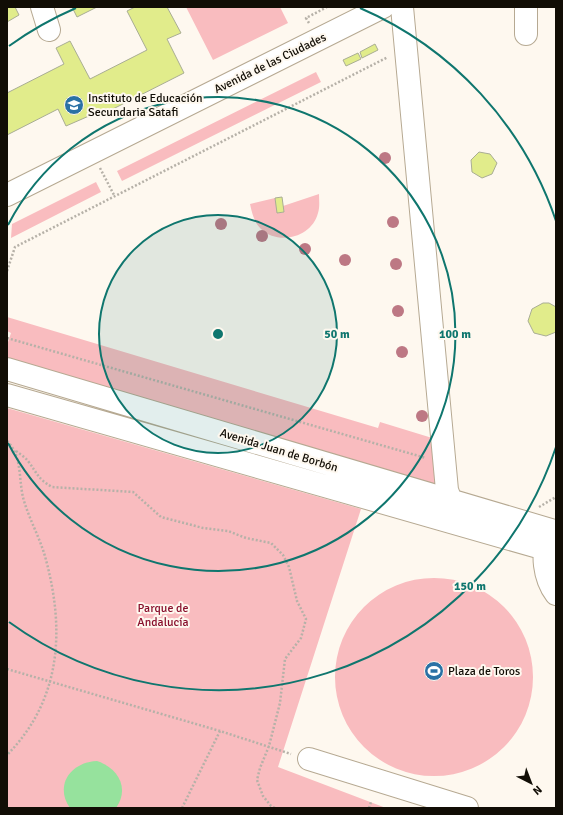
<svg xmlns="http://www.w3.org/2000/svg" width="563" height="815" viewBox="0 0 563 815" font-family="Signika,sans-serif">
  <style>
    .green { fill: #f9bcbf }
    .water { fill: #96e29d }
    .building { fill: #e1ec8b; stroke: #a9ad94 }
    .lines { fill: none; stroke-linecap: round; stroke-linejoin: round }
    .minor-casing { stroke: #b6a992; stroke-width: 24 }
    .path { stroke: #b6b1a8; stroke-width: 2.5; stroke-dasharray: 2 2; stroke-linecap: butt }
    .minor { stroke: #fff; stroke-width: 22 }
    .tree { fill: #bd7884 }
    .ring { fill: none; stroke: #0f766e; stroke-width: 2 }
    .labels { text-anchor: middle; stroke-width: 4; stroke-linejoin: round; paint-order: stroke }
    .street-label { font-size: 12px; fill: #110d05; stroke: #fef8ef }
    .poi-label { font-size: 12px; fill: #110d05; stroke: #fef8ef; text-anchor: start }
    .park-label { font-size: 12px; fill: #880f2c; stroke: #fef8ef }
    .centre { fill: #0f766e; stroke: #fef8ef; stroke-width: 2 }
    .ring-label { font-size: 12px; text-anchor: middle; font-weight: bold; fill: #0f766e; stroke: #fef8ef; stroke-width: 4; stroke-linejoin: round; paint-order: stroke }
  </style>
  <rect width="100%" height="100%" fill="#fef8ef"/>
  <!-- green -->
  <path class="green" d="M 186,7 L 280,7 L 288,23 L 213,60 Z
    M 316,72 L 321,82 L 122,181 L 117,171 Z
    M 96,182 L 101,192 L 11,238 L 12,224 Z
    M 319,194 C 319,200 320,207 318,213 C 312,237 279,246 261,229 C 254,222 252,213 250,204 L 275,198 L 278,213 L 284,212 L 283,206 Z
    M 7,317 L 378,428 L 380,422 L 442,441 L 447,490 L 7,358 L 7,345 L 11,333 L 7,331 Z
    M 7,408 L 361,509 L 278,767 L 386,808 L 7,808 Z
    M335 677a99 99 0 1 1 198 0a99 99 0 1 1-198 0Z"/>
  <!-- water -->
  <path class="water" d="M 97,761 C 118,768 130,788 116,808 L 70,808 C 54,785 71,762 97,761 Z"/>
  <!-- building -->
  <path class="building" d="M 7,7 L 15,7 L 19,15 L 7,22 Z
    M 72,7 L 97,7 L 77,17 Z
    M 135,7 L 167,7 L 181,33 L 167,39 L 184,73 L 107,112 L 105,109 L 66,126 L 58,109 L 7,135 L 7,93 L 64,64 L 56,48 L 70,41 L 90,79 L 147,50 L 127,11 Z
    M 375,44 L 378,50 L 362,58 L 360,52 Z
    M 358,53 L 361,59 L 346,66 L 343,60 Z
    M 479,152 L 490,154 L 497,163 L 492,174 L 482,178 L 472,172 L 471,160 Z
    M 282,197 L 284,212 L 277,213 L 275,198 Z
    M 543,303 L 549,303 L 556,307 L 556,332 L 546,336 L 534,333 L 528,321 L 532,309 Z"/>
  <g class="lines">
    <!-- minor casing -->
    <g class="minor-casing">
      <path id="minor" d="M 42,7 L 49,30
        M 402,7 L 447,490 L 451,501
        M 526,7 L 526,34
        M 7,195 L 383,7
        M 7,369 L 551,530
        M 7,395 L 545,549
        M 549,535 C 541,553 544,578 556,594
        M 309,759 L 467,808"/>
    </g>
    <!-- path -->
    <path class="path" d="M 309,23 L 306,18 L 327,7
      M 100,168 L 114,195
      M 7,271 L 15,247 L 388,57
      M 7,338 L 426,458
      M 7,441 C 23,456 18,481 24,501 C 30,521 41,540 46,560 C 65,631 61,700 7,755
      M 16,451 C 20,454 25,457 28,461 C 37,473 38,479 52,487 L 133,492 L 161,517 L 203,528 L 228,531 L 246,538 L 271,543 L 283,555 L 289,567 L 297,601 L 306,619 L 301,638 L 285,659 L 280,703 L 269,746 L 260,768 L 257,780 L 263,796 L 271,806 L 275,808
      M 539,507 L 556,497
      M 7,669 L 220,731 L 291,754
      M 182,808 L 220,731
      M 369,808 L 371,802"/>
    <!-- minor -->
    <use href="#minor" class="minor"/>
  </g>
  <!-- trees -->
  <g class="tree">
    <circle cx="385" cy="158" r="6"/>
    <circle cx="393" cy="222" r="6"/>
    <circle cx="221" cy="224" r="6"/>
    <circle cx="262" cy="236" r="6"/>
    <circle cx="305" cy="249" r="6"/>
    <circle cx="345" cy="260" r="6"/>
    <circle cx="396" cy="264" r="6"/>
    <circle cx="398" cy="311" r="6"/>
    <circle cx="402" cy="352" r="6"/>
    <circle cx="422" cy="416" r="6"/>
  </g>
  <!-- distance rings -->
  <circle cx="218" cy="334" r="119" fill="#0f766e" fill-opacity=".12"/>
  <g class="ring">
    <circle cx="218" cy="334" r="119"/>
    <path d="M8 225A237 237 0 1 1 8 443"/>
    <path d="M556 447A356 356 0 0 1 9 622M9 46A356 356 0 0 1 76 8M360 8A356 356 0 0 1 556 221"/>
  </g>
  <!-- icons -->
  <defs>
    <g id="school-disc" transform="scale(1)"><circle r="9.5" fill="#2a71a5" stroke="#fef8ef"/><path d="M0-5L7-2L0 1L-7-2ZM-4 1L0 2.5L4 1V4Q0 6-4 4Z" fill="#fff"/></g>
    <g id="stadium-disc" transform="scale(1)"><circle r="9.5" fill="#2a71a5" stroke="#fef8ef"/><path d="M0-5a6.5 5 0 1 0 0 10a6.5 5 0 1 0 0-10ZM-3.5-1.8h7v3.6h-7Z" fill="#fff"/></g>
  </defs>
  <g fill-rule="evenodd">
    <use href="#school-disc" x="74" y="105"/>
    <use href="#stadium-disc" x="434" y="671"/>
  </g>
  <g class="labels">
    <!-- street labels -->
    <g class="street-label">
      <text transform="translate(270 63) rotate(-26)" y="4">Avenida de las Ciudades</text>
      <text transform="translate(279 450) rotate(17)" y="4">Avenida Juan de Borbón</text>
    </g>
    <!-- poi labels -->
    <g class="poi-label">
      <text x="88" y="102">Instituto de Educación<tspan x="88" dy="14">Secundaria Satafi</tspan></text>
      <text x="448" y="675">Plaza de Toros</text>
    </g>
    <!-- park labels -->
    <g class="park-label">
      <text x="163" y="612">Parque de<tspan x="163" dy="14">Andalucía</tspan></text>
    </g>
  </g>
  <circle cx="218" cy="334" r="6" class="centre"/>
  <g class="ring-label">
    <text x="337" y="338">50 m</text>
    <text x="455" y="338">100 m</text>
    <text x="470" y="590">150 m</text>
  </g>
  <!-- border -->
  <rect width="563" height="815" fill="none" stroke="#110d05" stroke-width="16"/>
  <!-- north arrow -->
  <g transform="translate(531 783) rotate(138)" stroke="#fef8ef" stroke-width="3" paint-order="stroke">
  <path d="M0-3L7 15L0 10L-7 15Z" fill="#110d05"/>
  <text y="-6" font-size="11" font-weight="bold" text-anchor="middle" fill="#110d05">N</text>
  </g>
</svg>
